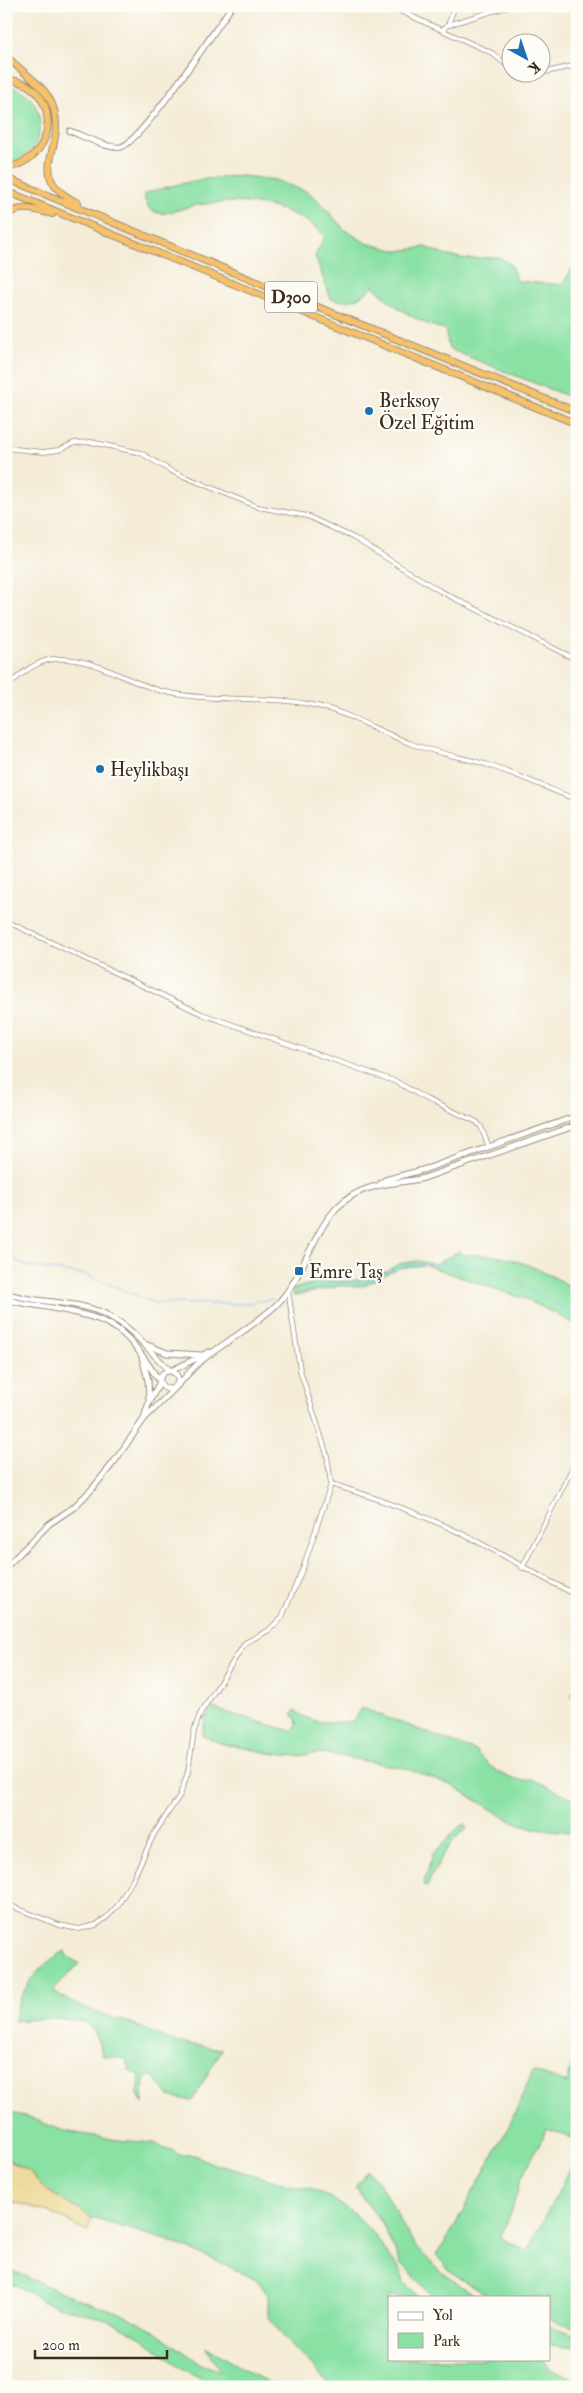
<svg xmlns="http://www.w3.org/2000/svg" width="583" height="2393" viewBox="0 0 583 2393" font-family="'IM FELL Double Pica',serif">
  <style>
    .green { fill: #89e1a4; stroke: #628661 }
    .sand { fill: #eeda9e; stroke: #94825e }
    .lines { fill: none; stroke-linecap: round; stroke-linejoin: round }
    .stream { stroke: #7eb6ed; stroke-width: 1 }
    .minor-casing { stroke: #988b7a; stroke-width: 5.5 }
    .tertiary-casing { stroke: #988b7a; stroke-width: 7 }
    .trunk-casing { stroke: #988b7a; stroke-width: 8 }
    .minor { stroke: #fff; stroke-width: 4 }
    .tertiary { stroke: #fff; stroke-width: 5 }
    .trunk { stroke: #f5c16b; stroke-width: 6 }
    .poi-dot { fill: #1f6fb2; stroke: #fdfcf7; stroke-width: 2 }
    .labels { text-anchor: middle; stroke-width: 4.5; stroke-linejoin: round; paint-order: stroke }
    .shield { fill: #fdfcf7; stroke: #75695f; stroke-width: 1 }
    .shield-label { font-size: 18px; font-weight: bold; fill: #3b2a1e }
    .poi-label { font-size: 19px; fill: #3b2a1e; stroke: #fdfcf7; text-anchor: start }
  </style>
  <rect width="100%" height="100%" fill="#fdfcf7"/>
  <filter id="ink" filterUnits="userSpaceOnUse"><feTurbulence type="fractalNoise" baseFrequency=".02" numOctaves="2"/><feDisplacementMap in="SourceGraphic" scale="10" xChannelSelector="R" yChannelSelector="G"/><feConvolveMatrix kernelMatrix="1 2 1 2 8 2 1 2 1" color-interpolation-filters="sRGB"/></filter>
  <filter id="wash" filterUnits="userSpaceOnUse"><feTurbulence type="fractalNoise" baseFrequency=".0096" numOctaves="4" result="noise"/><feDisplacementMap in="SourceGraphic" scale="20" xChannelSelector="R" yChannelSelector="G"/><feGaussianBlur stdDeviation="1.12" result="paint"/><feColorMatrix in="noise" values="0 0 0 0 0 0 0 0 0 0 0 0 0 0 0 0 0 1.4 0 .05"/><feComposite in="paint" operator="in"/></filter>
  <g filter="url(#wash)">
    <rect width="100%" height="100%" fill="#f4ecd7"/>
    <!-- green -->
    <path class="green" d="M 6,85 C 51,92 51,157 6,164 Z
      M 242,176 L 275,180 L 307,192 L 315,197 L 345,230 L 366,243 L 398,251 L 426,247 L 444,255 L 467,259 L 499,257 L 511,265 L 517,281 L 562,285 L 577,261 L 577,400 L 449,349 L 445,329 C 420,325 390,304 373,286 C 362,298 348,304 331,299 L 315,256 L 325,236 C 293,203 241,198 197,205 C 187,206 168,215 159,213 C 149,212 145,203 144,194 C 177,183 209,177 242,176 Z
      M 459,1251 L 461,1255 C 509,1252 536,1267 577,1290 L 577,1325 L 528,1300 L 425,1265 L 399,1268 L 363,1286 L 340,1286 L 293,1296 L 294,1289 L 320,1281 L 352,1281 L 385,1272 L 399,1264 L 417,1261 L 436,1264 Z
      M 212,1708 L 291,1731 L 297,1725 L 296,1719 L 292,1714 L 295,1710 C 311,1725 333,1723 354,1721 L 362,1708 L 476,1751 C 487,1767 513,1786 532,1779 L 577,1800 L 577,1833 L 534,1828 L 511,1821 L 453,1786 L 408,1769 L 323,1753 L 298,1756 L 275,1754 L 223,1744 L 202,1736 L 205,1720 Z
      M 465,1824 L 468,1828 C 451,1837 434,1869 427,1887 L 423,1885 L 433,1854 L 459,1827 Z
      M 65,1951 L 66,1955 L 79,1964 L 54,1988 L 56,1994 L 95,2012 L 130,2023 L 175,2042 L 222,2049 L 192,2101 L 168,2096 L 156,2078 L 150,2075 L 144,2079 L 143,2104 L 137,2092 L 140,2075 L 129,2071 L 126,2059 L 103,2056 L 95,2033 L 87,2023 L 56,2018 L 14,2021 C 19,1990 38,1965 65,1951 Z
      M 577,2047 L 577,2140 L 547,2129 L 521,2179 L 513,2207 L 500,2238 L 527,2251 L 577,2156 L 577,2328 L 549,2319 L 549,2297 L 491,2297 L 453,2274 L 436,2255 L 448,2238 L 510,2124 L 533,2071 L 567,2083 Z
      M 6,2112 L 25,2116 L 64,2131 L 118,2140 L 155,2143 L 164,2149 C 171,2150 173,2148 178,2155 L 195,2155 L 214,2164 L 293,2186 L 310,2188 L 333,2199 L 355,2215 L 376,2236 L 389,2257 L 398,2265 L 404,2282 L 418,2297 L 389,2297 L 389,2359 L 542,2359 L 550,2369 L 577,2380 L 577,2387 L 332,2387 L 284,2337 L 268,2316 L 268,2295 L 258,2281 L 216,2260 L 166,2240 L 92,2218 L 46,2190 L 28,2170 L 6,2159 Z
      M 367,2170 C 386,2188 393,2209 406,2231 C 424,2261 449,2279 479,2297 L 434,2297 L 401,2264 L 381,2221 L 363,2199 L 356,2186 Z
      M 6,2268 L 63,2293 L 122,2314 L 156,2332 L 201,2364 L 221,2371 L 205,2346 L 275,2387 L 216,2387 L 179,2366 L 133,2332 L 106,2320 L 41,2301 L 22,2288 L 6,2280 Z
      M 549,2326 L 577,2335 L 577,2347 L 549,2345 Z"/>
    <!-- sand -->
    <path class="sand" d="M 6,2160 L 28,2170 L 46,2190 L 92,2218 L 87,2231 L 47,2211 L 6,2200 Z"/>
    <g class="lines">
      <!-- stream -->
      <path class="stream" d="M 6,1256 L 30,1267 L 87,1275 L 155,1303 L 242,1304 L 273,1299
        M 294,1295 L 334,1283 L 364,1282 L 410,1264 L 466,1265 L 488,1270 L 517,1281 L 558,1305 L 577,1322"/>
    </g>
  </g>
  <g filter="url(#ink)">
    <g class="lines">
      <!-- minor casing -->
      <g class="minor-casing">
        <path id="minor" d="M 389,6 L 492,53 L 510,68
          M 448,25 L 509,6
          M 443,29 L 448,25 L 455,6
          M 515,72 L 528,76 L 577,65
          M 6,448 L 43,452 L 59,450 L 74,443 L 91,442 L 141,453 L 171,471 L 258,507 L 307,516 L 354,538 L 440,591 L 577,660
          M 6,687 C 20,675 35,661 54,659 C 95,656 128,684 166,692 C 215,703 265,695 313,705 C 348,712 379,732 412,744 C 436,753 461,757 485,764 C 516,774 547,788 577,800
          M 6,921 L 202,1014 L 397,1082 L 426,1099 L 477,1122 L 481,1127 L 489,1147
          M 331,1484 C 374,1497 416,1512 456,1531 C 497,1550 536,1576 577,1595
          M 522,1568 L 577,1459
          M 573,1698 L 577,1699
          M 6,1904 L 59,1925 L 79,1929 L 96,1925 L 107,1917 L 118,1905 L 133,1879 L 154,1834 L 180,1795 L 188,1772 L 194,1731 L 200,1714 L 245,1643 L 269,1630 L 282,1617 L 303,1568 L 331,1484 L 327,1455 L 300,1370 L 288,1290"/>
      </g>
      <!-- tertiary casing -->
      <g class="tertiary-casing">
        <path id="tertiary" d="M 70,131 C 81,135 110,150 121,147 C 140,143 216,29 232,6
          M 380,1184 L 385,1180 L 426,1169 L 577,1116
          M 6,1293 C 40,1305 79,1299 111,1317 C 135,1330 151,1354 171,1371 L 209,1352
          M 6,1299 C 20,1304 37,1305 52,1308 C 117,1320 124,1327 160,1382 L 149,1402 L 144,1418
          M 145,1344 L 167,1353 L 202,1355
          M 142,1357 L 148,1380 L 149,1400
          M160 1380a9 9 0 1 1 18 0a9 9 0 1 1-18 0Z
          M 177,1386 C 185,1378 192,1368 201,1361 C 225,1342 251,1328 274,1307 C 310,1274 313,1211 361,1191 C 381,1182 403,1183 424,1178 L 577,1125
          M 6,1567 L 49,1524 L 74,1507 L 93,1488 L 114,1462 L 144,1419 L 175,1388"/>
      </g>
      <!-- trunk casing -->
      <g class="trunk-casing">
        <path id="trunk" d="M 6,56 C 22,73 48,86 54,110 C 65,151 24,177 78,203
          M 6,80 C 58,80 65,157 6,168
          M 6,178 L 273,289 L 577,412
          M 6,191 L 577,424
          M 6,215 C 22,204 35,210 52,214"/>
      </g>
      <!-- minor -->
      <use href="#minor" class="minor"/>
      <!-- tertiary -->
      <use href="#tertiary" class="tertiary"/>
      <!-- trunk -->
      <use href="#trunk" class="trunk"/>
    </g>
  </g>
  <!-- markers -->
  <g class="poi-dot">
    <circle cx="369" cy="411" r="5"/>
    <circle cx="100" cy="769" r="5"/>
    <rect x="294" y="1266" width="10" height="10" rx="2.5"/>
  </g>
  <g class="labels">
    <!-- shield labels -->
    <rect class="shield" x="265" y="281.5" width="52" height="31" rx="4"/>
    <g class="shield-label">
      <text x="291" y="303">D300</text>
    </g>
    <!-- poi labels -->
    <g class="poi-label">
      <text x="379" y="407">Berksoy<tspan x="379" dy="22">Özel Eğitim</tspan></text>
      <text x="110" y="776">Heylikbaşı</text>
      <text x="309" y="1278">Emre Taş</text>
    </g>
  </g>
  <!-- margin -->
  <rect width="583" height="2393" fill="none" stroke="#fdfcf7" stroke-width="25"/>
  <!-- legend -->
  <rect x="388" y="2296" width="162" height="65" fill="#fdfcf7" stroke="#afa8a0"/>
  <rect x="398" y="2312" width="25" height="8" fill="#ffffff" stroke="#afa8a0"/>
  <text x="433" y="2320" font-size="15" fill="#3b2a1e">Yol</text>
  <rect x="398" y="2333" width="25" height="15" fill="#89e1a4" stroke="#afa8a0"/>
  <text x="433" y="2346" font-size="15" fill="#3b2a1e">Park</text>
  <!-- north arrow -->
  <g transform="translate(526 58) rotate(140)"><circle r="24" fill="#fdfcf7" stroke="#afa8a0"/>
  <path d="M0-4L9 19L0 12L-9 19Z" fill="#1f6fb2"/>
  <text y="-8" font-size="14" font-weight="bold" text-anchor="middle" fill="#3b2a1e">K</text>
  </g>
  <!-- scale -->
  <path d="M35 2350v8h132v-8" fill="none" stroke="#3b2a1e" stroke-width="2.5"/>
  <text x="42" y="2350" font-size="15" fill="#3b2a1e" stroke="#fdfcf7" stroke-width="4" paint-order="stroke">200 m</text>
</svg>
